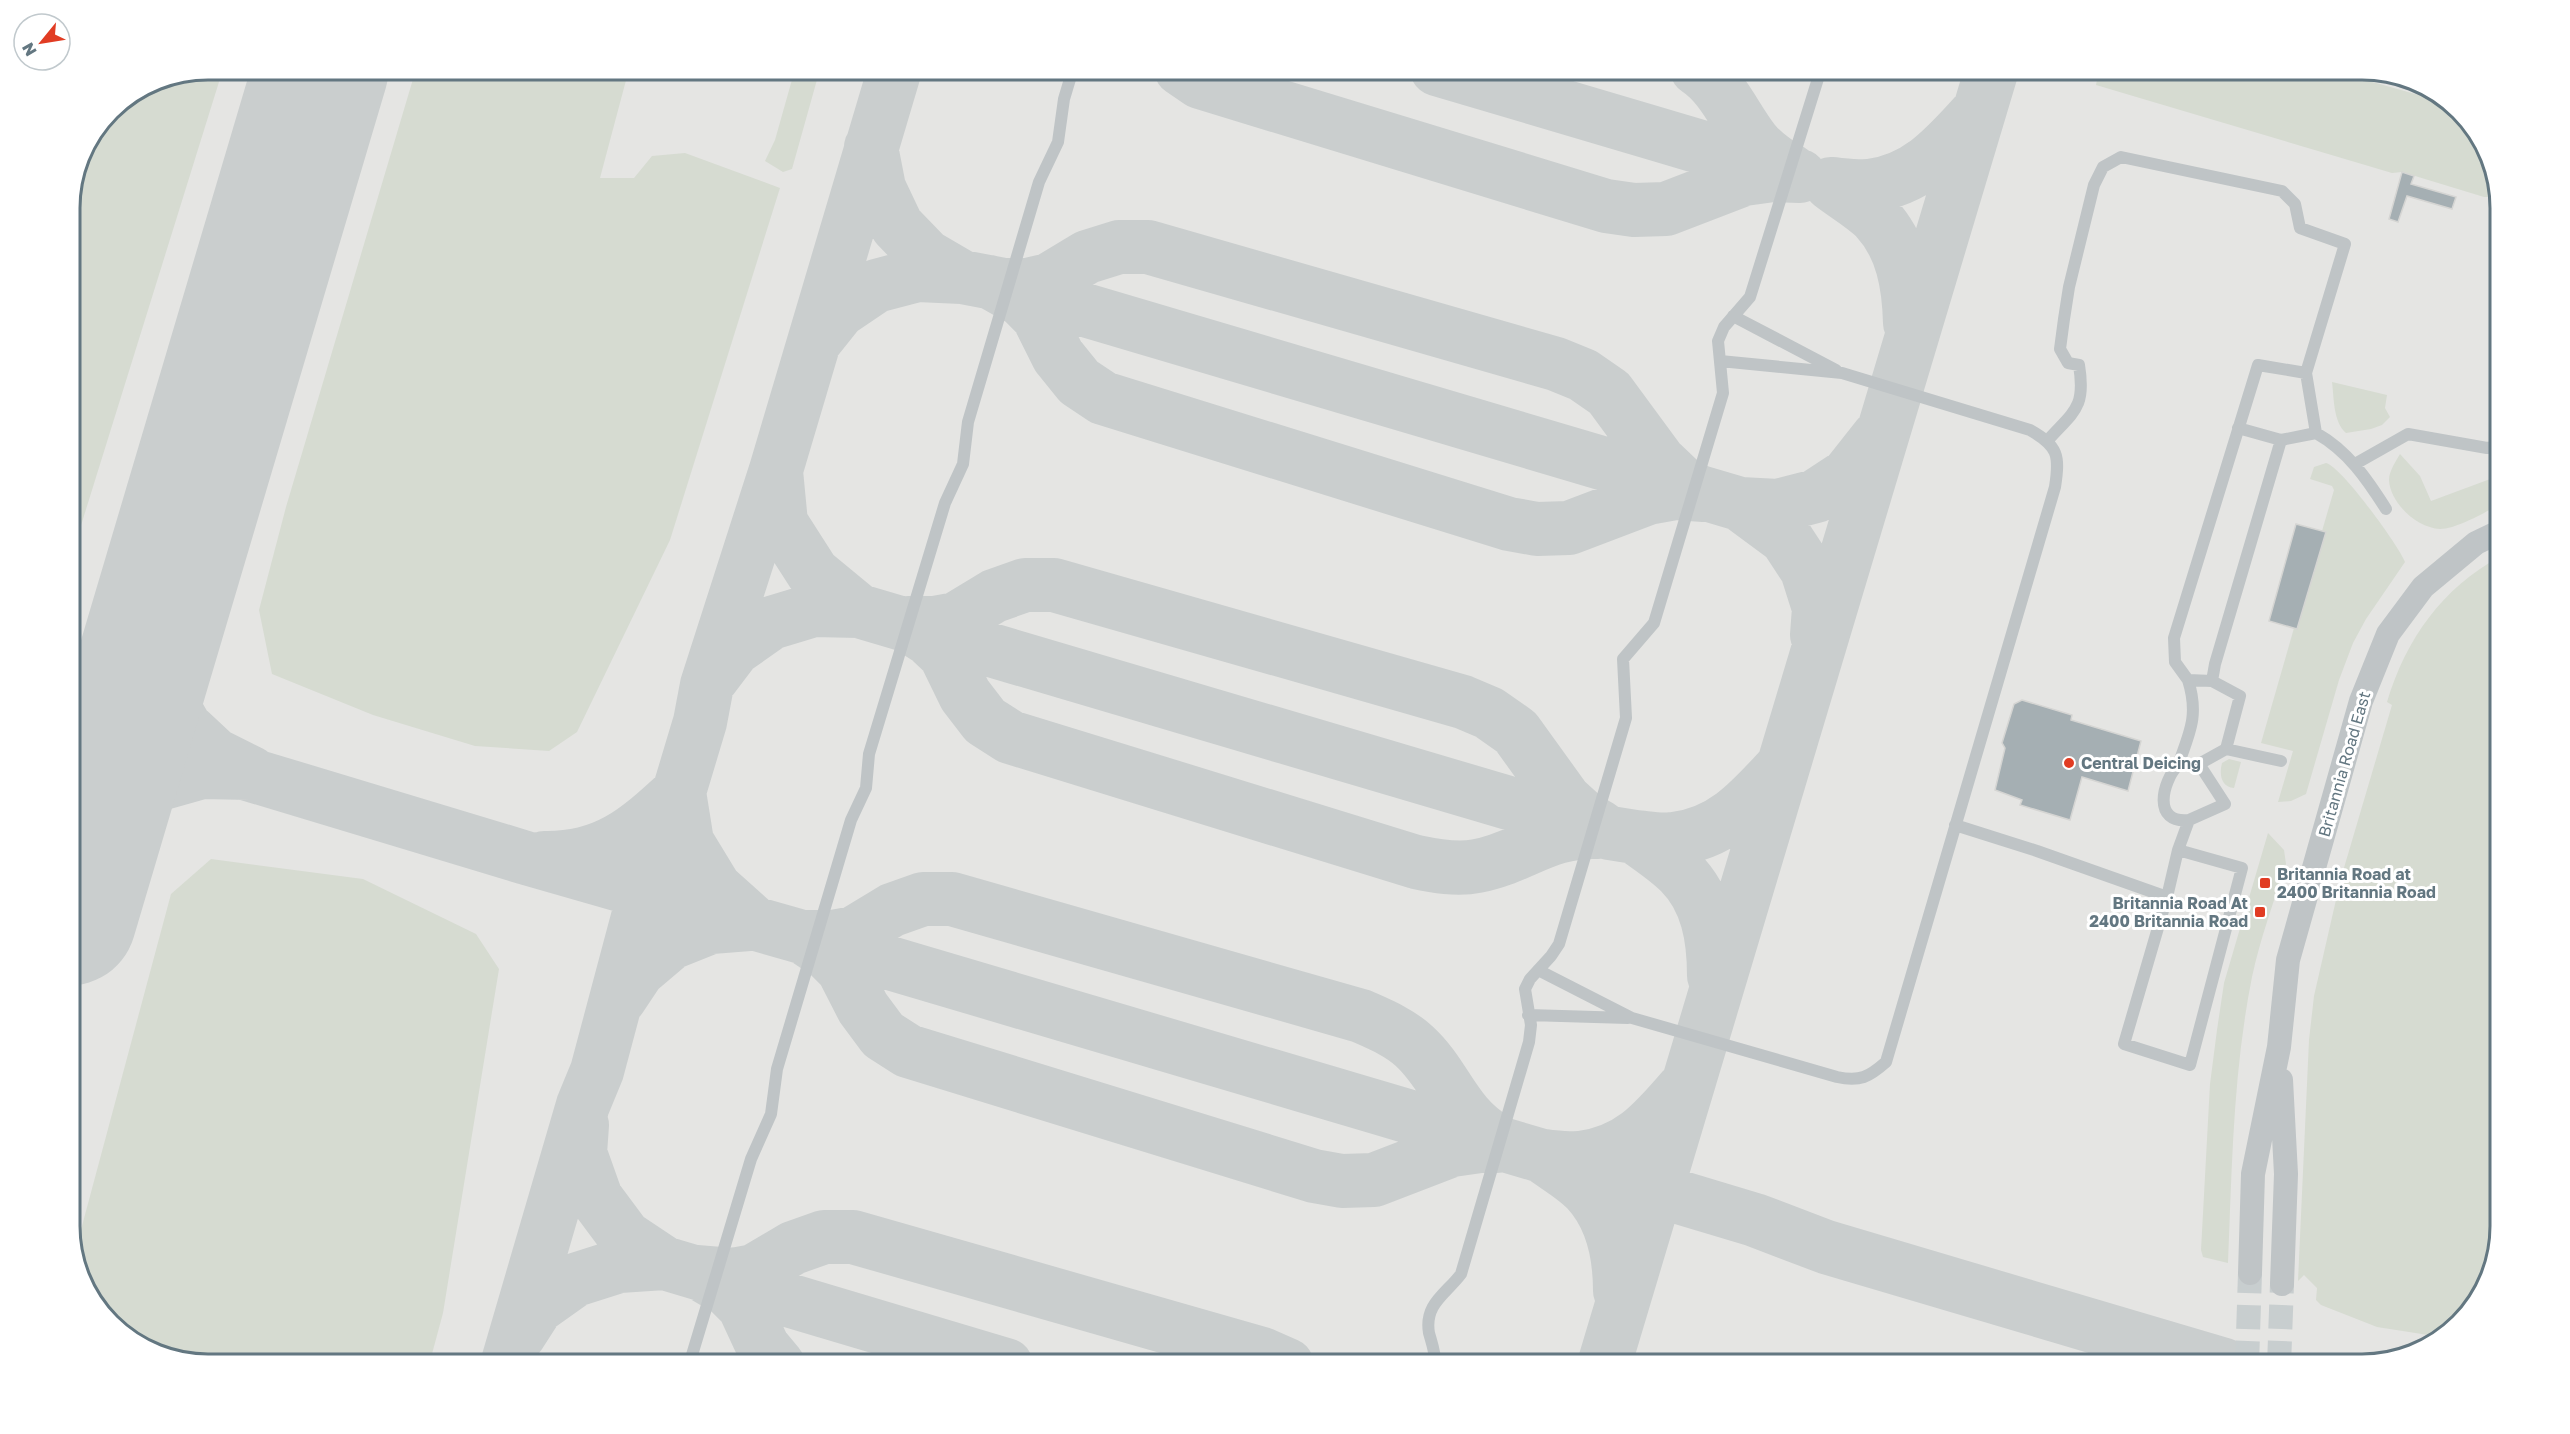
<svg xmlns="http://www.w3.org/2000/svg" width="2570" height="1434" viewBox="0 0 2570 1434" font-family="'Golos Text',sans-serif">
  <style>
    .built { fill: #e5e5e3 }
    .green { fill: #d6dbd1 }
    .lines { fill: none; stroke-linecap: round; stroke-linejoin: round }
    .taxiway { stroke: #cacece; stroke-width: 54 }
    .runway { stroke: #cacece; stroke-width: 135 }
    .building { fill: #a5afb3; stroke: #d5d5d3; stroke-width: 1.5 }
    .street-tunnel { stroke: #c8cecf; stroke-width: 24; stroke-dasharray: 24 12; stroke-linecap: butt }
    .lane { stroke: #bfc4c6; stroke-width: 12 }
    .street { stroke: #bfc4c6; stroke-width: 24 }
    .poi-dot { fill: #e13c23; stroke: #fff; stroke-width: 2 }
    .labels { text-anchor: middle; stroke-width: 6; stroke-linejoin: round; paint-order: stroke }
    .poi-label { font-size: 16px; font-weight: bold; fill: #637781; stroke: #fff; text-anchor: start }
    .street-label { font-size: 16px; fill: #637781; stroke: #fff }
    .rim { fill: none; stroke: #637781; stroke-width: 3 }
  </style>
  <rect width="100%" height="100%" fill="#f4f4f0"/>
  <!-- built -->
  <path class="built" d="M 207,69 L 2363,69 L 2432,87 L 2482,138 L 2501,198 L 2501,1227 L 2483,1296 L 2432,1346 L 2363,1365 L 207,1365 L 138,1347 L 92,1303 L 69,1236 L 69,198 L 83,146 L 110,109 L 155,79 Z"/>
  <!-- green -->
  <path class="green" d="M 207,69 L 223,69 L 69,564 L 69,198 L 83,146 L 110,109 L 155,79 Z
    M 416,69 L 629,69 L 600,178 L 634,178 L 652,156 L 685,153 L 780,188 L 670,540 L 577,732 L 549,751 L 475,746 L 373,715 L 272,674 L 259,610 L 286,507 Z
    M 795,69 L 820,69 L 792,169 L 783,172 L 765,161 L 775,140 Z
    M 2099,69 L 2274,69 L 2369,81 L 2447,103 L 2482,138 L 2499,192 L 2495,197 L 2484,197 L 2402,172 L 2392,173 L 2096,85 Z
    M 2332,382 L 2387,395 L 2385,408 L 2390,417 L 2382,425 L 2371,429 L 2346,433 C 2333,422 2334,397 2332,382 Z
    M 2400,454 L 2420,476 L 2431,501 L 2501,475 L 2501,504 C 2485,512 2457,529 2440,529 C 2417,528 2390,503 2389,480 C 2389,471 2396,461 2400,454 Z
    M 2326,463 C 2341,466 2399,546 2405,562 L 2366,619 L 2353,643 L 2339,680 L 2306,794 L 2291,801 L 2278,802 L 2293,751 L 2261,743 L 2294,628 L 2297,629 L 2326,532 L 2322,531 L 2334,490 L 2332,486 L 2310,479 L 2314,467 Z
    M 2501,556 L 2501,1227 L 2483,1296 L 2441,1337 L 2377,1327 L 2321,1305 L 2316,1300 L 2317,1288 L 2304,1275 L 2298,1281 L 2309,1040 L 2314,996 L 2341,878 L 2392,705 L 2387,702 C 2406,639 2442,588 2501,556 Z
    M 2229,759 L 2241,762 L 2234,788 C 2221,787 2219,774 2222,763 Z
    M 2268,833 L 2284,850 L 2286,864 C 2274,901 2260,939 2252,977 C 2233,1072 2232,1167 2228,1263 L 2203,1257 L 2201,1250 L 2210,1084 L 2217,1030 L 2224,983 Z
    M 211,859 L 363,879 L 476,934 L 499,969 L 443,1313 L 429,1365 L 207,1365 L 138,1347 L 92,1303 L 75,1252 L 171,894 Z"/>
  <g class="lines">
    <!-- taxiway -->
    <path class="taxiway" d="M 1181,69 L 1200,82 L 1606,206 L 1634,210 L 1666,209 L 1744,179 L 1773,175 L 1800,176
      M 1437,69 L 1785,172
      M 1697,69 C 1723,86 1735,118 1754,142 C 1764,154 1777,163 1791,171
      M 871,147 L 879,188 L 897,226 L 926,256 L 962,277
      M 990,282 L 1022,300 L 1038,316 L 1058,356 L 1079,382 L 1103,398 L 1509,524 L 1537,529 L 1569,528 L 1648,498 L 1676,493 L 1704,495
      M 1007,287 L 1740,504
      M 1910,323 C 1909,285 1903,247 1876,218 C 1863,205 1845,195 1831,184 C 1843,185 1857,187 1869,186 C 1918,180 1945,148 1976,114
      M 815,341 L 839,311 L 876,286 L 918,275 L 962,277 L 1004,285 L 1027,285 L 1049,280 L 1087,257 L 1119,247 L 1148,247 L 1556,364 L 1583,375 L 1609,393 L 1659,461 L 1680,481 L 1704,495
      M 776,471 L 781,523 L 813,573 L 859,611
      M 908,623 L 934,623 L 956,619 L 994,596 L 1025,585 L 1054,585 L 1463,702 L 1489,713 L 1516,732 L 1565,800 L 1586,819 L 1600,827
      M 907,625 L 929,639 L 945,654 L 965,695 L 985,721 L 1010,737 L 1416,862 C 1435,866 1457,870 1477,866 C 1522,858 1546,830 1598,832
      M 1817,635 L 1819,608 L 1807,570 L 1786,538 L 1740,504 L 1778,506 L 1816,496 L 1848,475 L 1878,437
      M 712,678 L 734,649 L 771,623 L 814,610 L 859,611 L 1610,833 L 1635,837
      M 69,693 L 100,681 L 134,651 L 160,612
      M 69,720 L 526,858 L 795,935 L 1542,1156 L 1755,1220 L 1826,1247 L 2224,1365
      M 69,763 L 85,807 L 89,852
      M 89,852 L 116,813 L 156,785 L 202,772 L 251,773 L 215,755 L 185,727 L 165,692 L 155,652 L 160,612
      M 544,858 C 605,859 636,832 679,792 L 687,842 L 715,888 L 754,923
      M 807,937 L 832,937 L 854,933 L 892,910 L 923,899 L 952,899 L 1361,1016 C 1379,1024 1399,1032 1414,1046 C 1447,1076 1453,1115 1496,1140
      M 806,939 L 827,953 L 843,969 L 863,1008 L 883,1035 L 908,1051 L 1314,1176 L 1342,1181 L 1374,1180 L 1452,1150 L 1480,1146 L 1497,1146
      M 1714,976 C 1714,938 1708,900 1680,872 C 1667,859 1650,848 1635,837 C 1647,838 1661,841 1673,839 C 1722,834 1750,802 1781,768
      M 620,998 L 638,971 L 671,943 L 711,927 L 749,924
      M 582,1125 L 580,1153 L 596,1198 L 625,1237 L 664,1263 L 1006,1365
      M 696,1272 L 732,1275 L 754,1271 L 793,1248 L 824,1237 L 853,1237 L 1262,1354 L 1287,1365
      M 706,1277 L 728,1290 L 744,1306 L 763,1347 L 778,1365
      M 1620,1291 C 1620,1255 1613,1218 1587,1190 C 1575,1177 1557,1167 1542,1156 C 1554,1157 1568,1159 1580,1158 C 1629,1152 1653,1124 1683,1089
      M 519,1335 L 537,1307 L 575,1280 L 619,1266 L 664,1263
      M 507,1365 L 583,1105 L 597,1071 L 645,891 L 679,792 L 700,722 L 707,685 L 776,470 L 895,69
      M 1604,1365 L 1992,69"/>
    <!-- runway -->
    <path class="runway" d="M 69,918 L 321,69"/>
  </g>
  <!-- building -->
  <path class="building" d="M 2402,172 L 2414,176 L 2411,184 L 2456,197 L 2452,209 L 2407,196 L 2398,222 L 2389,219 Z
    M 2296,524 L 2326,532 L 2297,629 L 2269,621 Z
    M 2022,700 L 2072,715 L 2071,720 L 2141,741 L 2128,791 L 2082,777 L 2070,820 L 2020,805 L 2022,800 L 1995,790 L 2005,748 L 2002,743 L 2014,704 Z"/>
  <g class="lines">
    <!-- street-tunnel -->
    <path class="street-tunnel" d="M 2247,1365 L 2250,1273
      M 2279,1365 L 2282,1284"/>
    <!-- lane -->
    <path class="lane" d="M 1733,316 L 1836,370
      M 2238,428 L 2281,440
      M 2048,440 C 2074,411 2086,408 2079,365 L 2068,363 L 2060,349 L 2064,319 L 2069,287 L 2094,185 L 2103,167 L 2121,157 L 2282,191 L 2295,204 L 2300,228 L 2345,244 L 2306,373 L 2316,433
      M 2355,464 L 2408,434 L 2487,448 L 2501,446
      M 2212,681 L 2188,680 L 2175,662 L 2174,638 L 2258,365 L 2306,373
      M 2226,749 L 2240,696 L 2212,681 L 2215,664 L 2281,440 L 2316,433 C 2348,451 2367,479 2386,509
      M 2178,765 C 2190,732 2199,715 2188,680
      M 2189,820 C 2152,824 2162,782 2178,765 L 2199,764
      M 1955,825 L 2037,851 L 2167,897 L 2124,1044 L 2190,1065 L 2242,868 L 2178,850 L 2189,820 L 2225,804 L 2199,764 L 2226,749 L 2281,761
      M 2167,897 L 2178,850
      M 1538,970 L 1632,1018 L 1837,1077 C 1860,1082 1869,1077 1886,1062 L 2055,487 C 2060,455 2058,446 2030,430 L 1842,373 L 1720,361
      M 1528,1015 L 1628,1018
      M 689,1365 L 751,1159 L 771,1114 L 777,1069 L 851,820 L 866,788 L 869,754 L 945,503 L 963,464 L 968,422 L 1039,182 L 1058,142 L 1064,99 L 1073,69
      M 1435,1365 C 1436,1354 1432,1344 1429,1333 C 1424,1304 1446,1294 1461,1274 L 1529,1042 L 1531,1025 L 1525,989 L 1530,979 L 1551,956 L 1559,944 L 1626,718 L 1623,659 L 1654,623 L 1723,393 L 1718,341 L 1724,327 L 1750,297 L 1821,69"/>
    <!-- street -->
    <path class="street" d="M 2281,1080 L 2286,1174 L 2282,1284
      M 2250,1273 L 2253,1174 L 2279,1047 L 2288,960 L 2361,701 L 2388,634 L 2423,587 L 2476,543 L 2501,531"/>
  </g>
  <!-- markers -->
  <g class="poi-dot">
    <circle cx="2069" cy="763" r="6"/>
    <rect x="2259" y="877" width="12" height="12" rx="3"/>
    <rect x="2254" y="906" width="12" height="12" rx="3"/>
  </g>
  <g class="labels">
    <!-- poi labels -->
    <g class="poi-label">
      <text x="2081" y="769">Central Deicing</text>
      <text x="2277" y="880">Britannia Road at<tspan x="2277" dy="18">2400 Britannia Road</tspan></text>
      <text x="2248" y="909" text-anchor="end">Britannia Road At<tspan x="2248" dy="18">2400 Britannia Road</tspan></text>
    </g>
    <!-- street labels -->
    <g class="street-label">
      <text transform="translate(2344 764) rotate(-74)" y="6">Britannia Road East</text>
    </g>
  </g>
  <!-- crop -->
  <path d="M0 0H2570V1434H0ZM208 80H2362A128 128 0 0 1 2490 208V1226A128 128 0 0 1 2362 1354H208A128 128 0 0 1 80 1226V208A128 128 0 0 1 208 80Z" fill="#fff" fill-rule="evenodd"/>
  <path class="rim" d="M208 80H2362A128 128 0 0 1 2490 208V1226A128 128 0 0 1 2362 1354H208A128 128 0 0 1 80 1226V208A128 128 0 0 1 208 80Z"/>
  <!-- north arrow -->
  <g transform="translate(42 42) rotate(240)"><circle r="28" fill="#ffffff" stroke="#c1c9cd" stroke-width="1.5"/>
  <path d="M0-4.5L10 22L0 15L-10 22Z" fill="#e13c23"/>
  <text y="-9" font-size="16" font-weight="bold" text-anchor="middle" fill="#637781">N</text>
  </g>
</svg>
